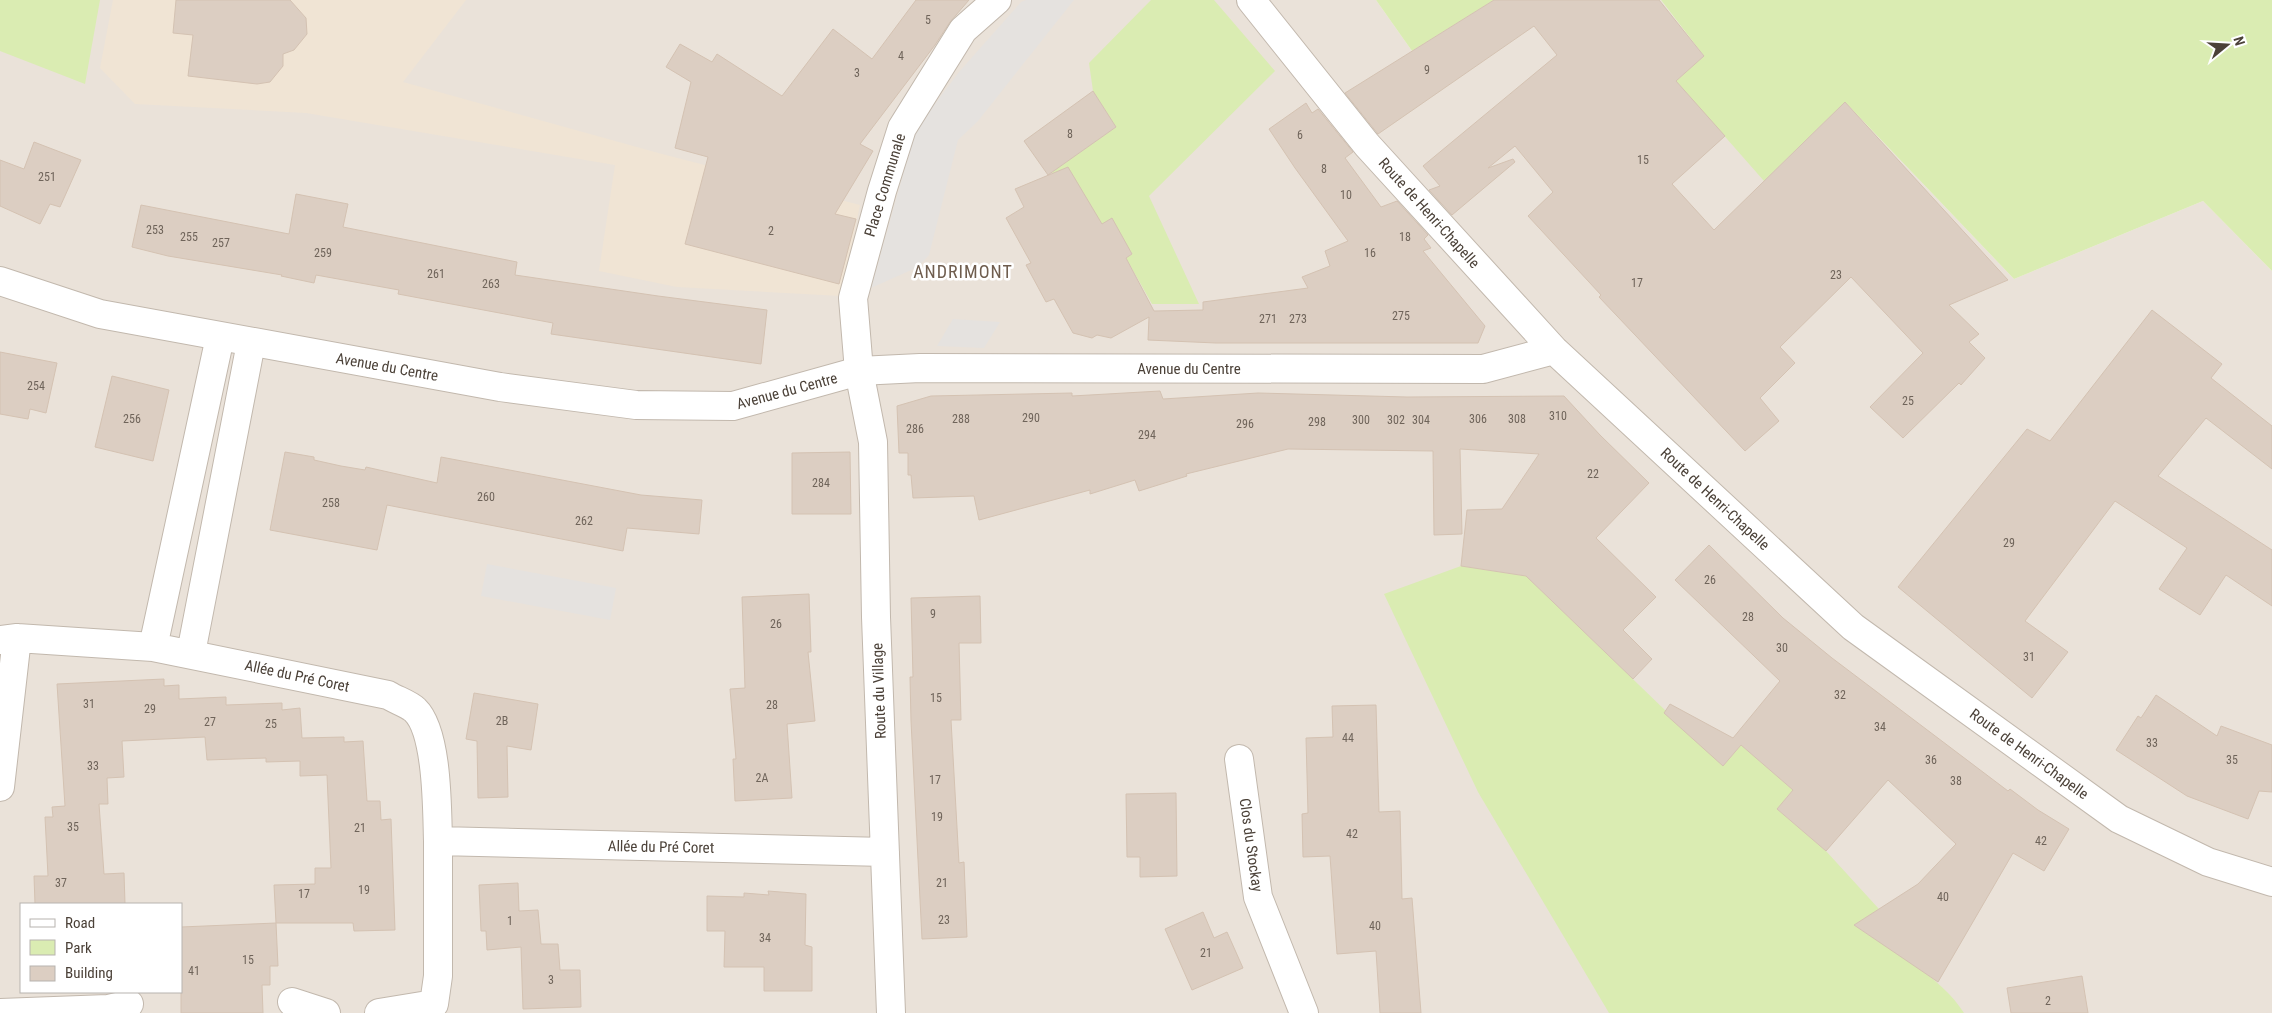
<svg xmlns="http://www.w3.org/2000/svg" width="2272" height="1013" viewBox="0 0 2272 1013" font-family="'Roboto Condensed',sans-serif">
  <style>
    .residential { fill: #eae2d9; fill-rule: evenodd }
    .education { fill: #f0e4d4 }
    .green { fill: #daecb2 }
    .parking { fill: #e5e2df }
    .building { fill: #dccec2; stroke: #d4c2b2 }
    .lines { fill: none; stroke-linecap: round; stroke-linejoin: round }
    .minor-casing { stroke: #c2b8ad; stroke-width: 30 }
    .tertiary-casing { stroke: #c2b8ad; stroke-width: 30 }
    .minor { stroke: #fff; stroke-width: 28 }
    .tertiary { stroke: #fff; stroke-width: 28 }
    .labels { text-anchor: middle; stroke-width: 5; stroke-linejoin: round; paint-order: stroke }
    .number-label { font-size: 12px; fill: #6f645a }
    .street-label { font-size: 15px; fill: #4b4138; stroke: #fff }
    .quarter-label { font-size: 18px; letter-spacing: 1px; fill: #6f5d4e; stroke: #fff }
  </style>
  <rect width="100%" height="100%" fill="#f6f1eb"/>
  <!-- residential -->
  <path class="residential" d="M 0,0 L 1376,0 L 1412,51 L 1494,0 L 1661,0 L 1704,56 L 1676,81 L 1725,136 L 1845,102 L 2014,279 L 2203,201 L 2272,271 L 2272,1013 L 0,1013 ZM 21,904 L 181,904 L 181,992 L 21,992 Z"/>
  <!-- education -->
  <path class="education" d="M 113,0 L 466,0 L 403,82 L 662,154 L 860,205 L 841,296 L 677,287 L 599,271 L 615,165 L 306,113 L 135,104 L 100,68 Z"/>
  <!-- green -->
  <path class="green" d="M 0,0 L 100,0 L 85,84 L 0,51 Z
    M 1151,0 L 1214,0 L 1275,71 L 1149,196 L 1199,304 L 1152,304 L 1126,258 L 1132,254 L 1112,219 L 1102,224 L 1061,188 L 1052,172 L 1116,127 L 1093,91 L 1089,63 Z
    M 1376,0 L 1494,0 L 1412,51 Z
    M 1661,0 L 2272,0 L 2272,271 L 2203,201 L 2014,279 L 1845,102 L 1764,181 L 1676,81 L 1704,56 Z
    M 1461,566 L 1526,576 L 1723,766 L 1741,745 L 1793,790 L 1777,809 L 1826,851 L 1879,909 L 1854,925 C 1890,950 1941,976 1964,1013 L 1609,1013 L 1478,792 L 1384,594 Z"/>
  <!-- parking -->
  <path class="parking" d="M 1026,0 L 1074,0 L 978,121 L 958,140 L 929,255 L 918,267 L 871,288 L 916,129 L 959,72 L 1021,2 Z
    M 953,319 L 1000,322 L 984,348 L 937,346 Z
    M 487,564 L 616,588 L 610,620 L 481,596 Z"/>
  <!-- building -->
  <path class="building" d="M 176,0 L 290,0 L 306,18 L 307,34 L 294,50 L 283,54 L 283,66 L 270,82 L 257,84 L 188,76 L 193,35 L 173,33 Z
    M 916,0 L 969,0 L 950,22 L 935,45 L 860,144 L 873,151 L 835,214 L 856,219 L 839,284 L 685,244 L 708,157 L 675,148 L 691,82 L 666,67 L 680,44 L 712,62 L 717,54 L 782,96 L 833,29 L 872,59 Z
    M 1494,0 L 1659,0 L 1704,56 L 1676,81 L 1725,136 L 1672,184 L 1714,230 L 1845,102 L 2008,280 L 1949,305 L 1979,334 L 1969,342 L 1985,358 L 1961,385 L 1959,383 L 1903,438 L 1870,407 L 1923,353 L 1851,277 L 1780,347 L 1795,363 L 1760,398 L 1779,421 L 1745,451 L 1599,297 L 1601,295 L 1528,216 L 1553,192 L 1515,146 L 1488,168 L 1513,159 L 1515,162 L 1452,215 L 1429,190 L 1440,186 L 1423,166 L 1557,55 L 1534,26 L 1378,134 L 1345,93 Z
    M 1093,91 L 1116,127 L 1048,175 L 1024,141 Z
    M 1306,103 L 1312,113 L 1318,109 L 1353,152 L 1345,158 L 1381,207 L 1397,201 L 1428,235 L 1424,239 L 1431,248 L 1423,251 L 1485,326 L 1478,343 L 1216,343 L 1148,340 L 1149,317 L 1111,338 L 1097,335 L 1092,338 L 1073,333 L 1054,299 L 1046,302 L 1026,265 L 1031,263 L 1006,218 L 1024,207 L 1015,189 L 1068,167 L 1102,224 L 1112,218 L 1132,254 L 1126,258 L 1154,311 L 1203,310 L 1203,302 L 1308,288 L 1302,277 L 1330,266 L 1325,251 L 1348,241 L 1295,168 L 1269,129 Z
    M 34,142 L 81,160 L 60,207 L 50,204 L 40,224 L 0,206 L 0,160 L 24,169 Z
    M 296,194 L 348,204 L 343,227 L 517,262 L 515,275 L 658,296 L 767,310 L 761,364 L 551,334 L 553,323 L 398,294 L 399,290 L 316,275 L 314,283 L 281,276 L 282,275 L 168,256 L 132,247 L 141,205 L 289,234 Z
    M 2152,310 L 2222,364 L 2211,378 L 2272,426 L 2272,469 L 2206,418 L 2158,476 L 2272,550 L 2272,606 L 2226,575 L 2200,615 L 2159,589 L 2187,548 L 2115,501 L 2025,621 L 2068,652 L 2032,698 L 1898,587 L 2027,429 L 2050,441 Z
    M 0,352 L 57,363 L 46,413 L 30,409 L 28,419 L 0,414 Z
    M 112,376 L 169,390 L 153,461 L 95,447 Z
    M 1160,391 L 1163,399 L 1258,393 L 1407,397 L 1564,396 L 1600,435 L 1649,483 L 1596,538 L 1656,597 L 1623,630 L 1652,659 L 1633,679 L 1526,576 L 1461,566 L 1467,510 L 1502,509 L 1539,454 L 1460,449 L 1462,534 L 1434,535 L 1433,451 L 1288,449 L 1186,474 L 1187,476 L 1139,491 L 1135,480 L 1090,494 L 1090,490 L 979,520 L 974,496 L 913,498 L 911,475 L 908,475 L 908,453 L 899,453 L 897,406 L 931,396 L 1072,393 L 1072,396 Z
    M 285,452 L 314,457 L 314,460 L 341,466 L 365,470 L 366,467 L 437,483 L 441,457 L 641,495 L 702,500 L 699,534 L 627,528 L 623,551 L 387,505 L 377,550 L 270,530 Z
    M 850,452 L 851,514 L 792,514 L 792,453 Z
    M 1709,545 L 1783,618 L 1832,658 L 2008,791 L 2010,789 L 2038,810 L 2069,829 L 2044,871 L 2013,853 L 1938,982 L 1854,925 L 1918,884 L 1956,844 L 1888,780 L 1826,851 L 1777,809 L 1793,790 L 1741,745 L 1723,766 L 1664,713 L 1670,704 L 1733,738 L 1780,681 L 1675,580 Z
    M 809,594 L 811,652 L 808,652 L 815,721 L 787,724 L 792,798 L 735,801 L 733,759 L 736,759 L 730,689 L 745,688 L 742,597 Z
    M 980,596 L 981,643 L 959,643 L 961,720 L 951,720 L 959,863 L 964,862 L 967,937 L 922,939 L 911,721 L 910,677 L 913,677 L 911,598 Z
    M 164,679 L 164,686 L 179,685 L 179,699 L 226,697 L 226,705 L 282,703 L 282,710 L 300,708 L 302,738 L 344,737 L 344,742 L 363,741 L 367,801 L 380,801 L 381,820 L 391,819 L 395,930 L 354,931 L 353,923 L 276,923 L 274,885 L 315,884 L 315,868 L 331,868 L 327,775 L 300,776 L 300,761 L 266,762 L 266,758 L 207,760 L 205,737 L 122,741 L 124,777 L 107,778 L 108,804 L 99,804 L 104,874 L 124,873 L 125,904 L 35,904 L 34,876 L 48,876 L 45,817 L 53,817 L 52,807 L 65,806 L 57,684 Z
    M 474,693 L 538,704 L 531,750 L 507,746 L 508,797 L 478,798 L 477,741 L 466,739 Z
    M 2156,695 L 2217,736 L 2221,726 L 2272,745 L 2272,792 L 2259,791 L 2248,819 L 2187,796 L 2116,750 L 2138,716 L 2141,718 Z
    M 1376,705 L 1379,812 L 1400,811 L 1402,899 L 1412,898 L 1421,1013 L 1380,1013 L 1376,951 L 1337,954 L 1330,856 L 1303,857 L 1302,814 L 1308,813 L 1306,738 L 1333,737 L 1332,706 Z
    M 1176,793 L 1177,876 L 1140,877 L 1140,857 L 1127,857 L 1126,794 Z
    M 518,883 L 519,911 L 538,910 L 541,944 L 558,944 L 560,970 L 580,970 L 581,1007 L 523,1009 L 521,947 L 487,950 L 486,931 L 481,931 L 479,885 Z
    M 768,891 L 806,894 L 805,945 L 812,947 L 812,991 L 764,991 L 764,967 L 724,967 L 725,931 L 707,931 L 707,896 L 744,897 L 744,893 L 769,895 Z
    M 1203,912 L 1214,938 L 1227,932 L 1243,968 L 1192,990 L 1165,929 Z
    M 276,923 L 278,966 L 270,966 L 270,985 L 262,985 L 263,1013 L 181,1013 L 181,927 Z
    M 2082,976 L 2088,1013 L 2011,1013 L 2007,988 Z"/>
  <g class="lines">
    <!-- minor casing -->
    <g class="minor-casing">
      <path id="minor" d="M 0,640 L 17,638 L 153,647 L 388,695 C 396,700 409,704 415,710 C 438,732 437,811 438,841 L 885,852
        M 153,647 L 220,337
        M 191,653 L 251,343
        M 1239,759 L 1258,897 L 1304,1013
        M 0,787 L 17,638
        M 292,1002 L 326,1013
        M 0,1013 L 108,1009 L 129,1004
        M 379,1013 L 434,1004 L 438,976 L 438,841
        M 891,1013 L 876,617 L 873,442 L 859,371 L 853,298 L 882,191 L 902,128 L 963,30 L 997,0"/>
    </g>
    <!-- tertiary casing -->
    <g class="tertiary-casing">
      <path id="tertiary" d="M 1251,0 L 1367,145 L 1554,350 L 1853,627 L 2119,819 L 2208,862 L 2272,882
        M 0,281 L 100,314 L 500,387 L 636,405 L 733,406 L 859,371 L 920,368 L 1483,369 L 1554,350"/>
    </g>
    <!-- minor -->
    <use href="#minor" class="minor"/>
    <!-- tertiary -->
    <use href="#tertiary" class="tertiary"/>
  </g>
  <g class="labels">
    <!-- number labels -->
    <g class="number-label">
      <text x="928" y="24">5</text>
      <text x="901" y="60">4</text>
      <text x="1427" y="74">9</text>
      <text x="857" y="77">3</text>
      <text x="1070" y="138">8</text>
      <text x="1300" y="139">6</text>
      <text x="1643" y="164">15</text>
      <text x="1324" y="173">8</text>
      <text x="47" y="181">251</text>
      <text x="1346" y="199">10</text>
      <text x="155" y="234">253</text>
      <text x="771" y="235">2</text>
      <text x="189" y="241">255</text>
      <text x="1405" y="241">18</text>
      <text x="221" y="247">257</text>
      <text x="323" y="257">259</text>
      <text x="1370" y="257">16</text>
      <text x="436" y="278">261</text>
      <text x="1836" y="279">23</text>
      <text x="1637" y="287">17</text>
      <text x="491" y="288">263</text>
      <text x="1401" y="320">275</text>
      <text x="1268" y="323">271</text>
      <text x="1298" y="323">273</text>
      <text x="36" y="390">254</text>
      <text x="1908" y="405">25</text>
      <text x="1558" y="420">310</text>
      <text x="1031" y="422">290</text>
      <text x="132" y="423">256</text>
      <text x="961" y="423">288</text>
      <text x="1478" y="423">306</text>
      <text x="1517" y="423">308</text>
      <text x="1361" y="424">300</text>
      <text x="1396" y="424">302</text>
      <text x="1421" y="424">304</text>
      <text x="1317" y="426">298</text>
      <text x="1245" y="428">296</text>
      <text x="915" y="433">286</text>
      <text x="1147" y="439">294</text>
      <text x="1593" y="478">22</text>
      <text x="821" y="487">284</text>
      <text x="486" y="501">260</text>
      <text x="331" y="507">258</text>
      <text x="584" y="525">262</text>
      <text x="2009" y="547">29</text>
      <text x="1710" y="584">26</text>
      <text x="933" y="618">9</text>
      <text x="1748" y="621">28</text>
      <text x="776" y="628">26</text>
      <text x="1782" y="652">30</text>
      <text x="2029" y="661">31</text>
      <text x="1840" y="699">32</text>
      <text x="936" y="702">15</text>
      <text x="89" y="708">31</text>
      <text x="772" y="709">28</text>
      <text x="150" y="713">29</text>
      <text x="502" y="725">2B</text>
      <text x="210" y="726">27</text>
      <text x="271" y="728">25</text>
      <text x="1880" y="731">34</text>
      <text x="1348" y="742">44</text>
      <text x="2152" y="747">33</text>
      <text x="1931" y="764">36</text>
      <text x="2232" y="764">35</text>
      <text x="93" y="770">33</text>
      <text x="762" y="782">2A</text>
      <text x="935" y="784">17</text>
      <text x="1956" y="785">38</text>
      <text x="937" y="821">19</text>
      <text x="73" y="831">35</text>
      <text x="360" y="832">21</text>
      <text x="1352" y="838">42</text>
      <text x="2041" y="845">42</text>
      <text x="61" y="887">37</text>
      <text x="942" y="887">21</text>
      <text x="364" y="894">19</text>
      <text x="304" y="898">17</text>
      <text x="1943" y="901">40</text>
      <text x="944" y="924">23</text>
      <text x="510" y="925">1</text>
      <text x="1375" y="930">40</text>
      <text x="765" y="942">34</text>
      <text x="1206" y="957">21</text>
      <text x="248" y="964">15</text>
      <text x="194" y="975">41</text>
      <text x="551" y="984">3</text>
      <text x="2048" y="1005">2</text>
    </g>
    <!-- street labels -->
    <g class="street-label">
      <text transform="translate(885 185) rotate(-73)" y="5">Place Communale</text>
      <text transform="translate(1429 213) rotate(48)" y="5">Route de Henri-Chapelle</text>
      <text transform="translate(387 367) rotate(10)" y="5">Avenue du Centre</text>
      <text x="1189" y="374">Avenue du Centre</text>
      <text transform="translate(787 391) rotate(-15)" y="5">Avenue du Centre</text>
      <text transform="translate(1715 499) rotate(43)" y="5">Route de Henri-Chapelle</text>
      <text transform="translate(297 676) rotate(12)" y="5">Allée du Pré Coret</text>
      <text transform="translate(879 691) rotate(-92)" y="5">Route du Village</text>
      <text transform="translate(2029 754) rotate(36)" y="5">Route de Henri-Chapelle</text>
      <text transform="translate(1251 845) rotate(82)" y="5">Clos du Stockay</text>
      <text transform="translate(661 847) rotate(1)" y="5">Allée du Pré Coret</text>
    </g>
    <!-- quarter labels -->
    <g class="quarter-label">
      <text x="963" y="278">ANDRIMONT</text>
    </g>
  </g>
  <!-- legend -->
  <rect x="20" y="903" width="162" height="90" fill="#ffffff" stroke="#b7b3af"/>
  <rect x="30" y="919" width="25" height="8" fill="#ffffff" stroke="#b7b3af"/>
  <text x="65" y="928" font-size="15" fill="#4b4138">Road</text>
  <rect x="30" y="940" width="25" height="15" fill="#daecb2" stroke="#b7b3af"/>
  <text x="65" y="953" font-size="15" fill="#4b4138">Park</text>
  <rect x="30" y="966" width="25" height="15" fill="#dccec2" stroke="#b7b3af"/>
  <text x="65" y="978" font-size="15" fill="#4b4138">Building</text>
  <!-- north arrow -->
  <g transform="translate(2227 45) rotate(72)" stroke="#ffffff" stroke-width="4" paint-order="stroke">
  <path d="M0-4L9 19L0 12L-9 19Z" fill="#4b4138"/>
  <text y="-8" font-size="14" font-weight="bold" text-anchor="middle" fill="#4b4138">N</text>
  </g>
</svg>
